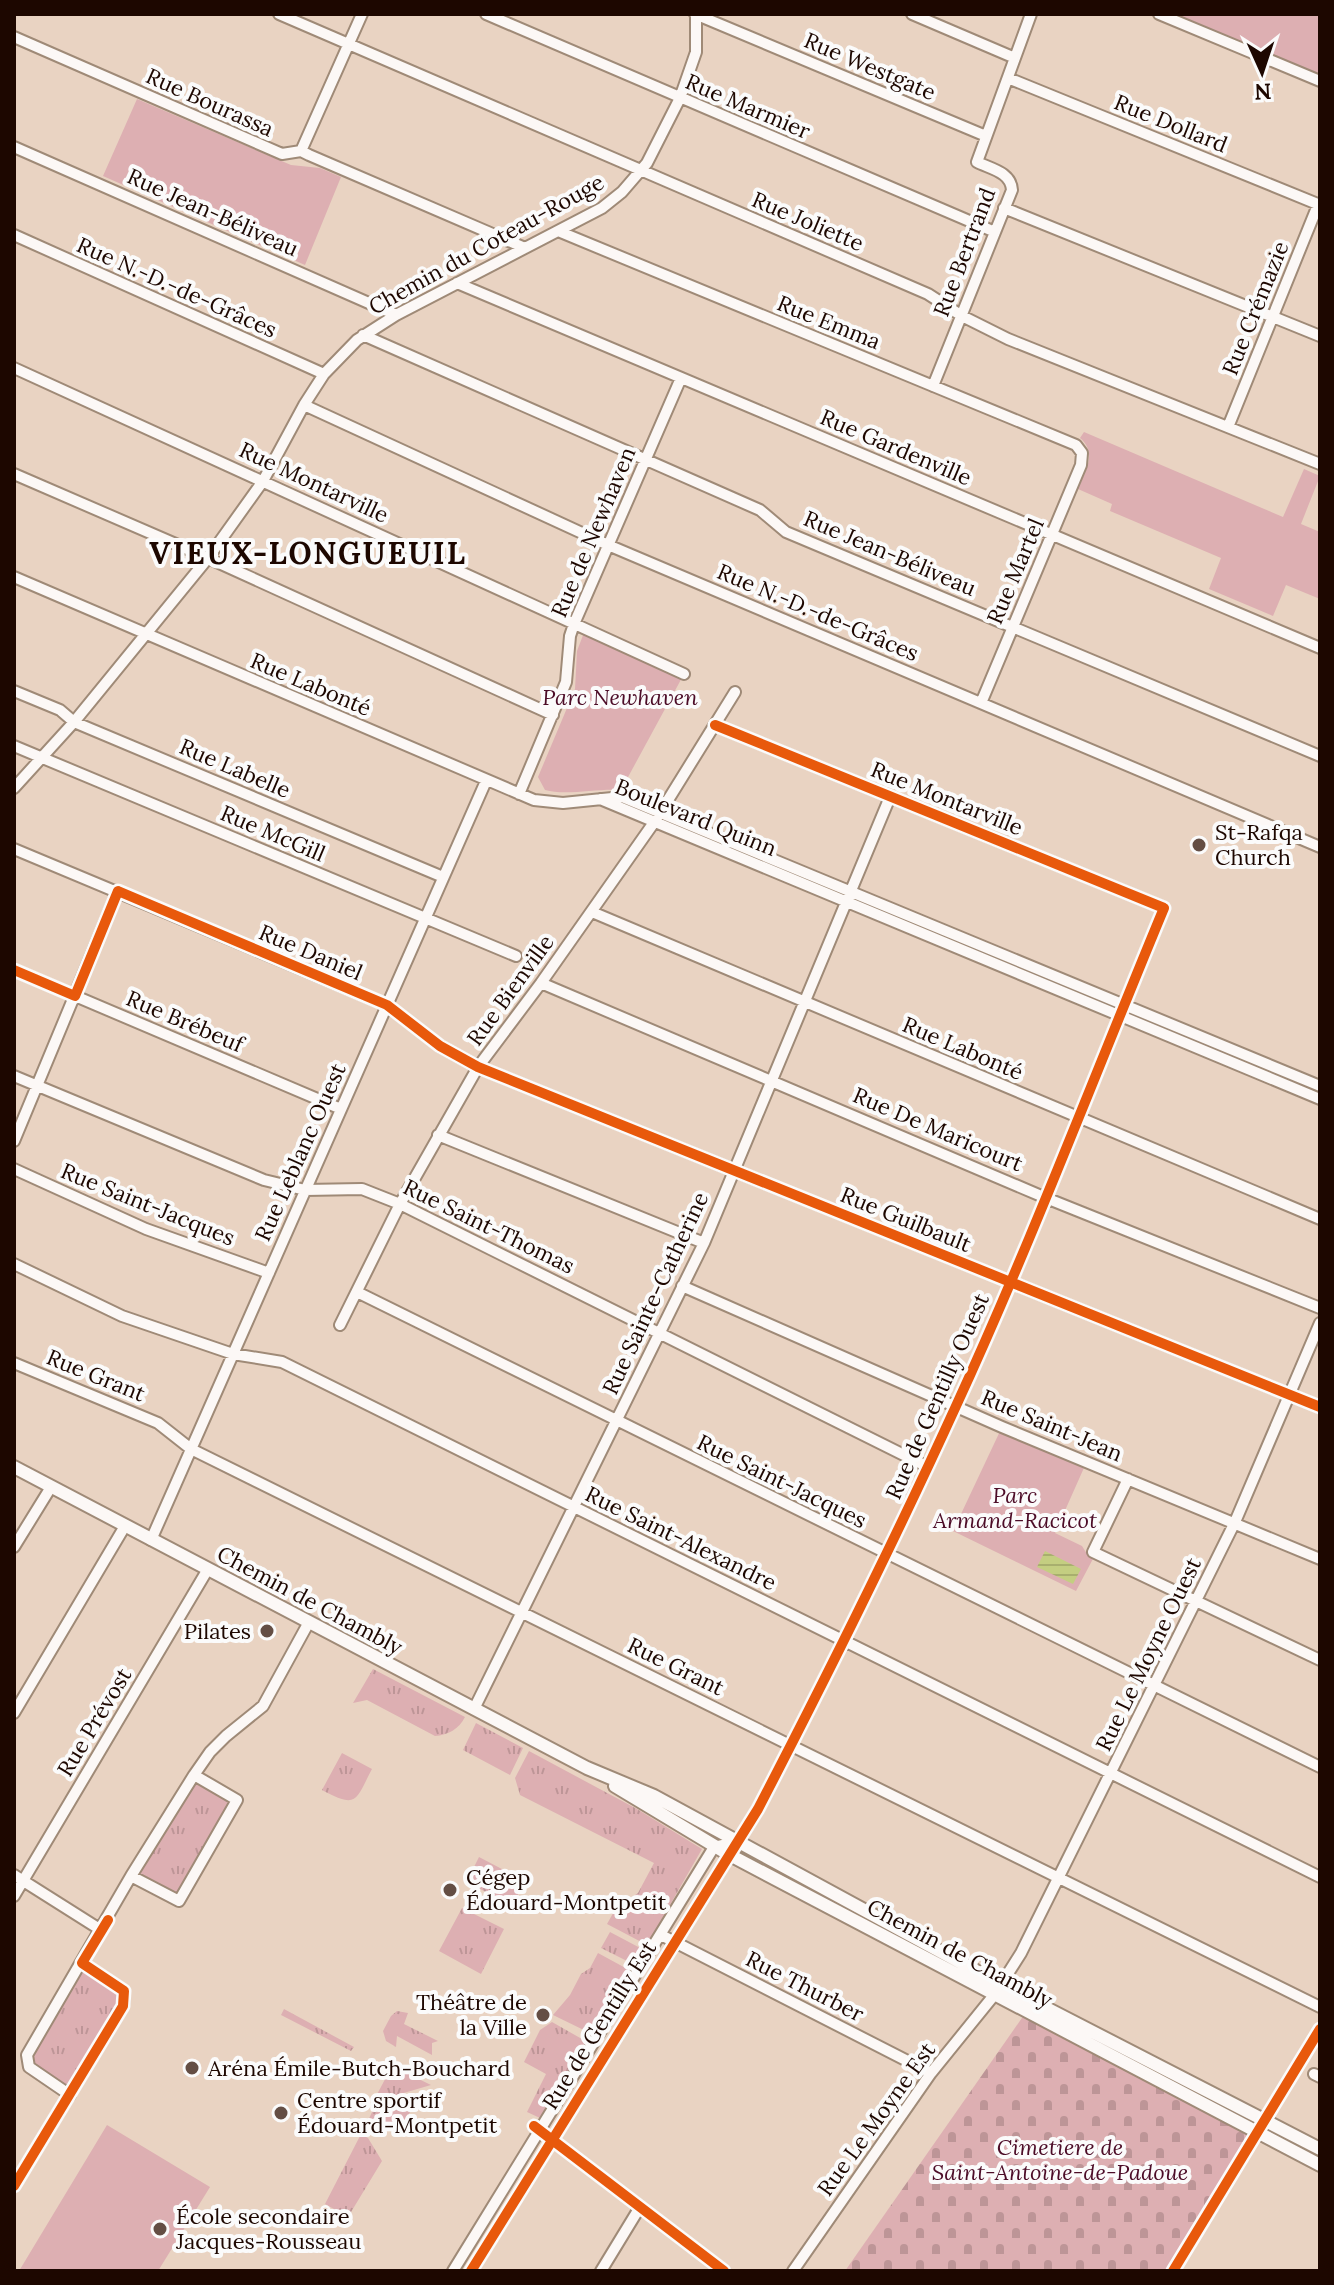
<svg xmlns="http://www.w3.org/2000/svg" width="1334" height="2285" viewBox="0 0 1334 2285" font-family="Lora,serif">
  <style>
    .grass { fill: url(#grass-tufts) }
    .cemetery { fill: url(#cemetery-stones) }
    .green { fill: #ddafb2 }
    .water { fill: url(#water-rules) }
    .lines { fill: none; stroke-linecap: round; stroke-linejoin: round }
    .minor-casing { stroke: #9f8a77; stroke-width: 14 }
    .major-casing { stroke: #9f8a77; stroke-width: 16 }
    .minor { stroke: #fcf8f6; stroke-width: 10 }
    .major { stroke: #fcf8f6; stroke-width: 12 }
    .cycleway-casing { stroke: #fbfbfb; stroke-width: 15 }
    .cycleway { stroke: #e8590c; stroke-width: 10 }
    .poi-dot { fill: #644e44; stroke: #fbfbfb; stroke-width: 3 }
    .labels { text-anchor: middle; stroke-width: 8; stroke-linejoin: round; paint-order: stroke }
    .street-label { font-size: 22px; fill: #1d0700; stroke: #fbfbfb }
    .park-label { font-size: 22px; font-style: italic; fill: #4c0c27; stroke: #fbfbfb }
    .poi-label { font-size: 22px; fill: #1d0700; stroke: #fbfbfb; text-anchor: start }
    .district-label { font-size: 30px; font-weight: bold; letter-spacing: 2px; fill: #1d0700; stroke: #fbfbfb }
  </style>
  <defs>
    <pattern id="grass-tufts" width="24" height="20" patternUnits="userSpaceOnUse" patternTransform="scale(2)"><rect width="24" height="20" fill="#ddafb2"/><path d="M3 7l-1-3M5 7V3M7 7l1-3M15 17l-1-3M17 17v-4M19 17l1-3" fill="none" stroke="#bd9597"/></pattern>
    <pattern id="cemetery-stones" width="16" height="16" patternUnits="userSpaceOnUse" patternTransform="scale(2)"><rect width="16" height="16" fill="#ddafb2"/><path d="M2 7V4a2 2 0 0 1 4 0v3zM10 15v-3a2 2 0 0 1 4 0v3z" fill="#bd9597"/></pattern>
    <pattern id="water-rules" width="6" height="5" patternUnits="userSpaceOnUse" patternTransform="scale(2)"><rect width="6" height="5" fill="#c4ce81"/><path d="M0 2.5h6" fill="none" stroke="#a8af6e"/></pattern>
  </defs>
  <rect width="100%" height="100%" fill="#e9d3c2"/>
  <!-- grass -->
  <path class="grass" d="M 373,1669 L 465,1717 C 459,1729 448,1735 435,1736 L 367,1700 L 353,1703 Z
    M 476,1723 L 523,1748 L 510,1775 L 463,1750 Z
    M 529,1751 L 637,1809 L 702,1849 L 647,1945 L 607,1924 L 616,1908 L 638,1893 L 654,1863 L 520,1795 L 515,1778 Z
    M 342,1753 L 372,1769 C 355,1801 358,1809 322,1790 Z
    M 194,1775 L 237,1800 L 179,1901 L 131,1876 Z
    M 479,1857 L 525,1881 L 512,1906 L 471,1884 L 473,1880 L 469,1877 Z
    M 462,1908 L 504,1929 L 481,1974 L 439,1951 Z
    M 610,1932 L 644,1950 L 635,1965 L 601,1948 Z
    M 598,1953 L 631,1971 L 594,2035 L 553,2015 L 570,1995 L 581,1974 L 590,1968 Z
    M 82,1963 L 125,1999 L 70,2095 L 29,2067 L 27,2055 Z
    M 284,2009 L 354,2047 L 351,2051 L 281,2015 Z
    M 397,2011 L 408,2013 L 404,2024 L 438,2041 L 432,2043 L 432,2055 L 397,2036 L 396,2047 L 386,2041 L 383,2031 L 391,2016 Z
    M 552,2022 L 589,2043 L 540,2118 L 527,2112 L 546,2074 L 524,2062 L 540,2030 Z
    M 392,2066 L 431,2085 L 373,2102 Z
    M 420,2095 L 403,2124 L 366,2125 L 373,2110 Z
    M 361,2134 L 368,2138 L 382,2161 L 348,2217 L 325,2204 Z"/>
  <!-- cemetery -->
  <path class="cemetery" d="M 1024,2015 L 1250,2136 L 1165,2271 L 845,2271 Z"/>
  <!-- green -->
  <path class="green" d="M 1166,14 L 1320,14 L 1320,78 Z
    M 137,99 L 291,165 L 320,168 L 341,177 L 305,265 L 103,176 Z
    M 1084,432 L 1283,517 L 1304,469 L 1320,476 L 1301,524 L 1320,532 L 1320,599 L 1286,585 L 1273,616 L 1209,589 L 1221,558 L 1110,511 L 1112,504 L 1078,489 C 1085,471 1098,453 1080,438 Z
    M 585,630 L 684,674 L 621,790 C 598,788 566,796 545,790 L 538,777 L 575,689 L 577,651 Z
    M 1002,1427 L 1087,1461 L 1055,1533 L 1082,1546 L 1087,1554 L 1093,1552 L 1095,1555 L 1076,1591 L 953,1531 Z
    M 107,2125 L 210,2187 L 158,2271 L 19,2271 Z"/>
  <!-- water -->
  <path class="water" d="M 1045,1551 L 1081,1569 L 1073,1584 L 1037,1567 Z"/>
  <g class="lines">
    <!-- minor casing -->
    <g class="minor-casing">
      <path id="minor" d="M 279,14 L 928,294 L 962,316 L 1008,339 L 1320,464
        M 486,14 L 995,232
        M 695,14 L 986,136
        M 912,14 L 1015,58
        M 1159,14 L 1320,81
        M 14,37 L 282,154 L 301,151 L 309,155 L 525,248
        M 1008,78 L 1320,205
        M 14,147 L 396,315
        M 301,151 L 362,14
        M 1004,208 L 1320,336
        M 558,231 L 1076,445 L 1082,453 L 1081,465 L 981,703
        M 14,235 L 324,374
        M 457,283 L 1320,648
        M 363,335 L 760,510 L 786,532 L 1320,756
        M 14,368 L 684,674
        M 933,386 L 1012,190 C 1011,172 991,169 977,162 L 1031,14
        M 304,405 L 608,545 L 1320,847
        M 1228,427 L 1318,205
        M 14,474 L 208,558 L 553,715
        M 14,577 L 534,800 L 563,803 L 622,797 L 1320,1086
        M 14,691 L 60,710 L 74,722 L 443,877
        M 14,746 L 516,956
        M 14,788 L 74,722 L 208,558 L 263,481 L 304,405 L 324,374 L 357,340 L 396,315 L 602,208 L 622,192 L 647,163 L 680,98 L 696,52 L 696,14
        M 519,794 L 566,682 L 570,636 L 574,624 L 681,378
        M 600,799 L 1320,1099
        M 14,849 L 387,1005 L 440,1046 L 478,1067 L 1320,1407
        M 592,912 L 1320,1219
        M 14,970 L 341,1109
        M 541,983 L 1046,1198 L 1320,1308
        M 14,1076 L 264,1180 L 305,1190 L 362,1189 L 400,1204 L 928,1467
        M 438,1135 L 704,1243
        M 14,1141 L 118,891
        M 14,1169 L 146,1229 L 269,1273
        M 14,1264 L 122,1316 L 233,1354 L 282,1362 L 1320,1877
        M 682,1286 L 1002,1427 L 1320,1559
        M 357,1292 L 1320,1767
        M 340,1325 L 400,1204 L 478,1067 L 541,983 L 655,821 L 735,692
        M 14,1363 L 158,1423 L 191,1449 L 1320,2007
        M 1128,1479 L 1093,1552 L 1320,1660
        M 151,1540 L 486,781
        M 14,1547 L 51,1487
        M 474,1709 L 704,1243 L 890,797
        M 14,1713 L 125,1526
        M 14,1875 L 101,1930
        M 131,1876 L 179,1901 L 237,1800 L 194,1775
        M 14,1896 L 208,1569
        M 661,1935 L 931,2073
        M 1314,2074 L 1320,2077
        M 70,2095 L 29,2067 L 27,2055 L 131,1876 L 194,1775 L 210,1752 L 226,1736 L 263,1706 L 309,1622
        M 534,2126 L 724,2271
        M 14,2186 L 123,2006 L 124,1991 L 82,1963
        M 453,2271 L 714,1847 L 736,1842
        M 471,2271 L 758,1809 C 827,1676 894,1542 956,1406 C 1031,1243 1095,1074 1164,908 L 715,725
        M 601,2271 L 640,2207
        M 793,2271 L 931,2073 L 995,1994 L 1021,1953 L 1235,1522 L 1320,1323"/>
    </g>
    <!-- major casing -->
    <g class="major-casing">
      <path id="major" d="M 14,1467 L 587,1768 L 654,1796 L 1013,1991 L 1320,2149
        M 615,1786 L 728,1854 L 1320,2165"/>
    </g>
    <!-- minor -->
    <use href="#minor" class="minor"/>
    <!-- major -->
    <use href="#major" class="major"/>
    <!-- cycleway casing -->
    <g class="cycleway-casing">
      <path id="cycleway" d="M 14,970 L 75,996 L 118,891 L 387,1005 L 440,1046 L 478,1067 L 1320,1407
        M 534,2126 L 724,2271
        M 14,2186 L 123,2006 L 124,1991 L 82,1963 L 108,1920
        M 471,2271 L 758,1809 C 827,1676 894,1542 956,1406 C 1031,1243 1095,1074 1164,908 L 715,725
        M 1173,2271 L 1320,2029"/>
    </g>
    <!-- cycleway -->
    <use href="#cycleway" class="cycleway"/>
  </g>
  <!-- markers -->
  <g class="poi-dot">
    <circle cx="1199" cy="845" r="8"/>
    <circle cx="267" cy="1631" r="8"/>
    <circle cx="450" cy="1890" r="8"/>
    <circle cx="543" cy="2015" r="8"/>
    <circle cx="192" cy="2068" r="8"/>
    <circle cx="281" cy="2113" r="8"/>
    <circle cx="160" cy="2229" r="8"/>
  </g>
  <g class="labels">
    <!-- street labels -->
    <g class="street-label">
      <text transform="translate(870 66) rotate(23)" y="8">Rue Westgate</text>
      <text transform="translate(210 102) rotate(24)" y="8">Rue Bourassa</text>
      <text transform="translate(748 106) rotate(23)" y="8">Rue Marmier</text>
      <text transform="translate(1171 123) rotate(22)" y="8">Rue Dollard</text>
      <text transform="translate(213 212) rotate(24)" y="8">Rue Jean-Béliveau</text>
      <text transform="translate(808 221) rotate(23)" y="8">Rue Joliette</text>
      <text transform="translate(486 244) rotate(-29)" y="8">Chemin du Coteau-Rouge</text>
      <text transform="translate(964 252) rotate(-69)" y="8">Rue Bertrand</text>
      <text transform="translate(177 287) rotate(24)" y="8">Rue N.-D.-de-Grâces</text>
      <text transform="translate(1255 308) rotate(-68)" y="8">Rue Crémazie</text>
      <text transform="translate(829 322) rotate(22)" y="8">Rue Emma</text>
      <text transform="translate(896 447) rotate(23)" y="8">Rue Gardenville</text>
      <text transform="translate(314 482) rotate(25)" y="8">Rue Montarville</text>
      <text transform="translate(593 532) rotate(-67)" y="8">Rue de Newhaven</text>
      <text transform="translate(890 553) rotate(23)" y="8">Rue Jean-Béliveau</text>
      <text transform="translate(1015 571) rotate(-67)" y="8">Rue Martel</text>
      <text transform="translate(818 612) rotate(23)" y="8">Rue N.-D.-de-Grâces</text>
      <text transform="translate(311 684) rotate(23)" y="8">Rue Labonté</text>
      <text transform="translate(235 768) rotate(23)" y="8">Rue Labelle</text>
      <text transform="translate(947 798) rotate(22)" y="8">Rue Montarville</text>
      <text transform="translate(696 817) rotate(22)" y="8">Boulevard Quinn</text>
      <text transform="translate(273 833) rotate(23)" y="8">Rue McGill</text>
      <text transform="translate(311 952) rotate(23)" y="8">Rue Daniel</text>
      <text transform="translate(510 990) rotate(-54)" y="8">Rue Bienville</text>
      <text transform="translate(185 1021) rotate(23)" y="8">Rue Brébeuf</text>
      <text transform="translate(963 1048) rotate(23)" y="8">Rue Labonté</text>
      <text transform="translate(938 1129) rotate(23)" y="8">Rue De Maricourt</text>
      <text transform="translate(300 1152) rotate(-66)" y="8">Rue Leblanc Ouest</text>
      <text transform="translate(148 1204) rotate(22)" y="8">Rue Saint-Jacques</text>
      <text transform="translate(906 1219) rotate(22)" y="8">Rue Guilbault</text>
      <text transform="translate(489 1226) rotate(26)" y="8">Rue Saint-Thomas</text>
      <text transform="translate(655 1293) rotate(-65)" y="8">Rue Sainte-Catherine</text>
      <text transform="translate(96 1375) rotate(22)" y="8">Rue Grant</text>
      <text transform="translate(937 1396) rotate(-66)" y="8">Rue de Gentilly Ouest</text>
      <text transform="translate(1052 1425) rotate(23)" y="8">Rue Saint-Jean</text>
      <text transform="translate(782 1481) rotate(26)" y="8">Rue Saint-Jacques</text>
      <text transform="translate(681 1538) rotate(26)" y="8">Rue Saint-Alexandre</text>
      <text transform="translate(310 1600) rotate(28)" y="8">Chemin de Chambly</text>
      <text transform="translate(1148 1654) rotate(-64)" y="8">Rue Le Moyne Ouest</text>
      <text transform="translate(676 1666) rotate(26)" y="8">Rue Grant</text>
      <text transform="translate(94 1722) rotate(-59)" y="8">Rue Prévost</text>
      <text transform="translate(960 1953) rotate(28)" y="8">Chemin de Chambly</text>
      <text transform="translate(805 1986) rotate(27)" y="8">Rue Thurber</text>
      <text transform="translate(599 2025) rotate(-58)" y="8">Rue de Gentilly Est</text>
      <text transform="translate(876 2119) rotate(-54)" y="8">Rue Le Moyne Est</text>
    </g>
    <!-- park labels -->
    <g class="park-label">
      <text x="620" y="705">Parc Newhaven</text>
      <text x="1015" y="1503">Parc<tspan x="1015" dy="25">Armand-Racicot</tspan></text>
      <text x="1060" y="2155">Cimetiere de<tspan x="1060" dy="25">Saint-Antoine-de-Padoue</tspan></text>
    </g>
    <!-- poi labels -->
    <g class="poi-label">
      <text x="1215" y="840">St-Rafqa<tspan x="1215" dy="25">Church</tspan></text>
      <text x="251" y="1639" text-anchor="end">Pilates</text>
      <text x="466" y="1885">Cégep<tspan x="466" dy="25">Édouard-Montpetit</tspan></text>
      <text x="527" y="2010" text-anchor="end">Théâtre de<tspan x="527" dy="25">la Ville</tspan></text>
      <text x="208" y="2076">Aréna Émile-Butch-Bouchard</text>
      <text x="297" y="2108">Centre sportif<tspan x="297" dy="25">Édouard-Montpetit</tspan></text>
      <text x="176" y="2224">École secondaire<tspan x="176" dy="25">Jacques-Rousseau</tspan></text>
    </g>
    <!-- district labels -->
    <g class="district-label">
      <text x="308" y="564">VIEUX-LONGUEUIL</text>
    </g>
  </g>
  <!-- border -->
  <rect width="1334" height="2285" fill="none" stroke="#1d0700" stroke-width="32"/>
  <!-- north arrow -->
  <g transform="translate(1262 72) rotate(177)" stroke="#fbfbfb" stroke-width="6" paint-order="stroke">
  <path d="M0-6L14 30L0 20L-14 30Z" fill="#1d0700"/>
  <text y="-12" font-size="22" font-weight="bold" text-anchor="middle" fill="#1d0700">N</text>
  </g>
</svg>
